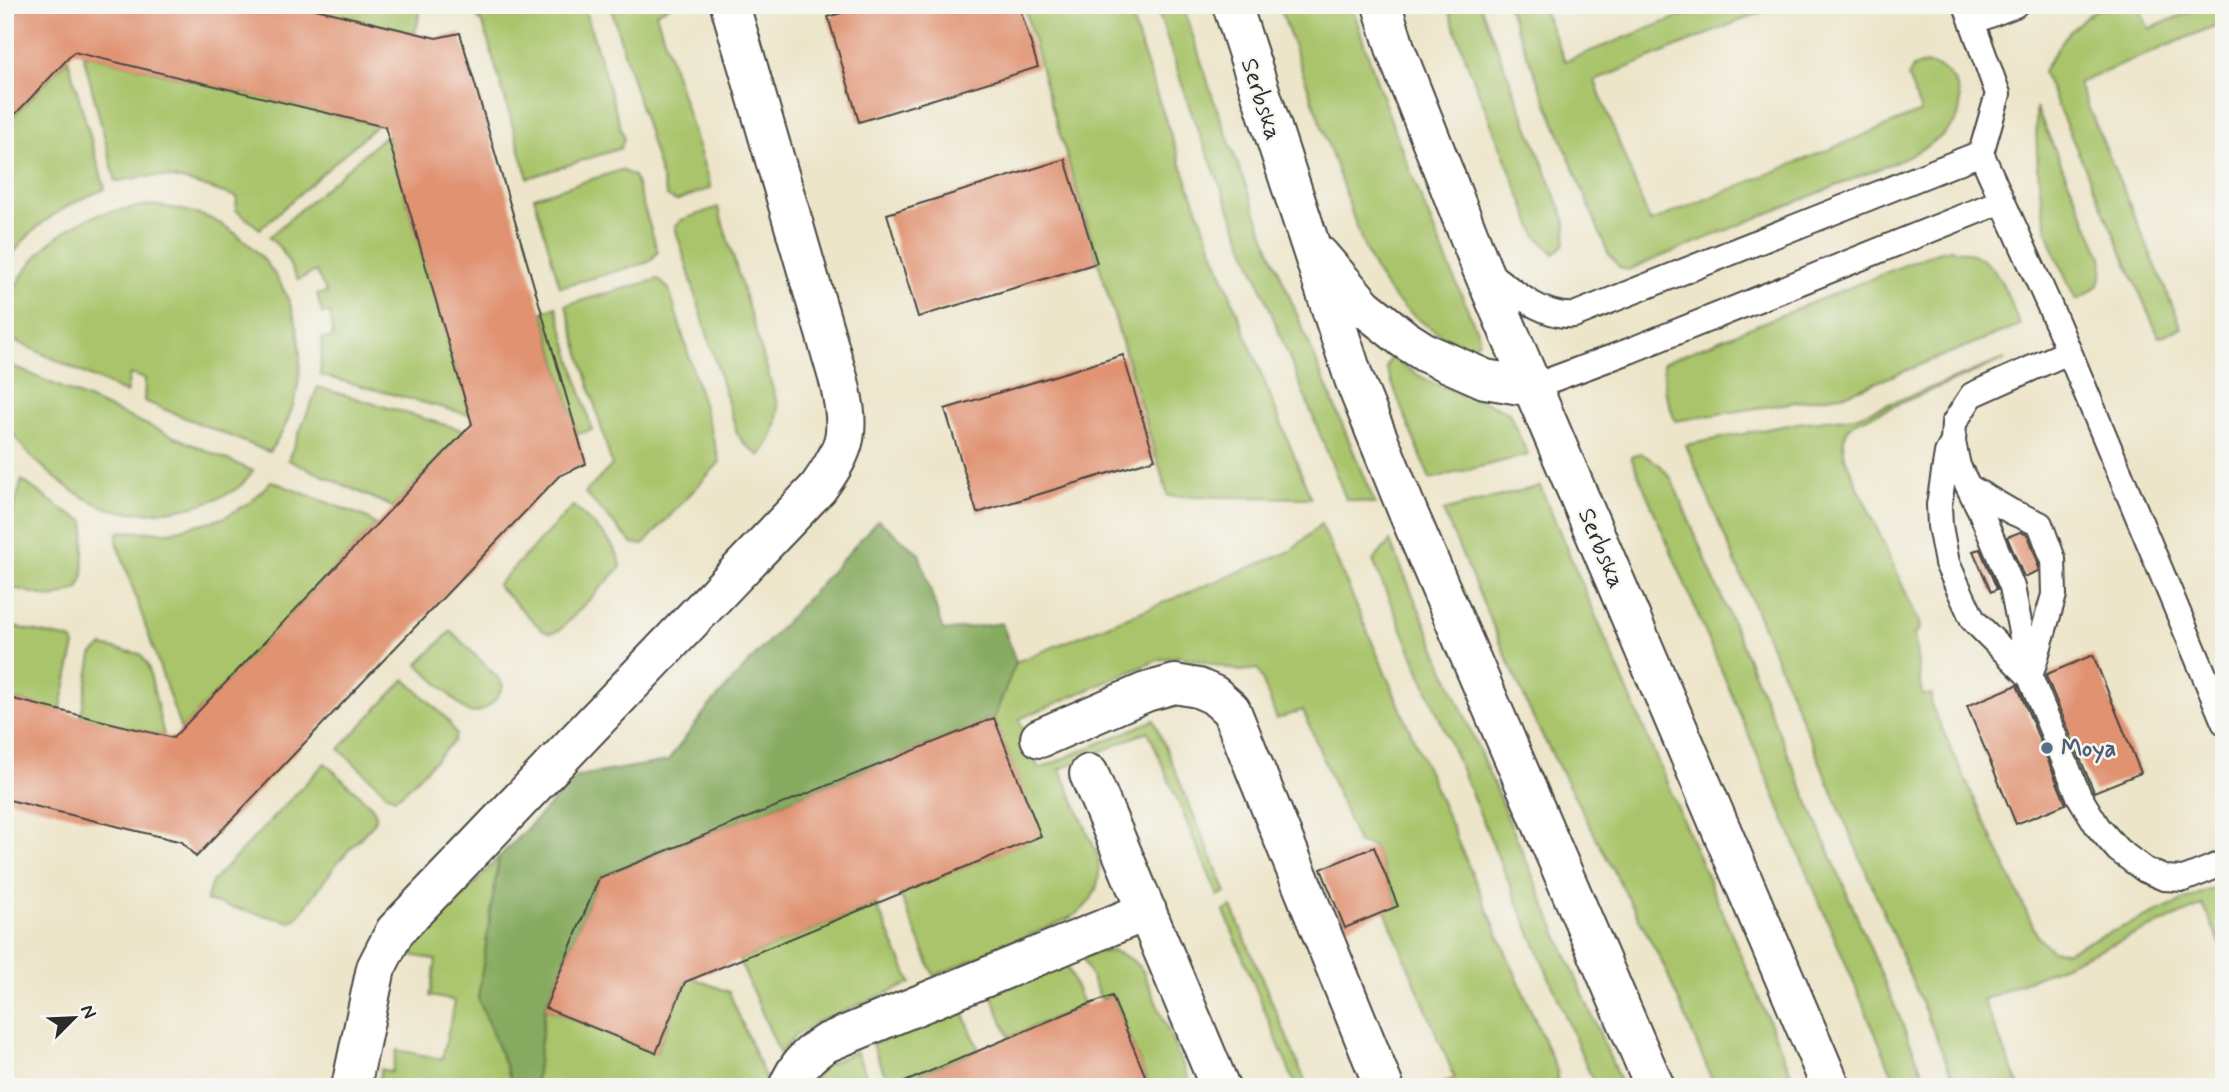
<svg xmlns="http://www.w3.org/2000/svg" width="2229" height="1092" viewBox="0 0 2229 1092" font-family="Mynerve,sans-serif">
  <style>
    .green { fill: #a9c46a; stroke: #6a784a; stroke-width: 2 }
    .forest { fill: #86aa5e; stroke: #586a44; stroke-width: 2 }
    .building { fill: #e09271 }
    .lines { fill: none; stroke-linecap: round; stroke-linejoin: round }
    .service-casing { stroke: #484743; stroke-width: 28 }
    .minor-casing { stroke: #484743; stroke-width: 42 }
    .tertiary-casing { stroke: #484743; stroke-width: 42 }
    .service { stroke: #fff; stroke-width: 24 }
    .minor { stroke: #fff; stroke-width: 38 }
    .tertiary { stroke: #fff; stroke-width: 38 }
    .service-dot { fill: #5c6f8a; stroke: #f6f6f2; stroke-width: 2.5 }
    .labels { text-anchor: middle; stroke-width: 5; stroke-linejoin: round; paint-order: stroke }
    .street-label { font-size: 24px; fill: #2b2b2b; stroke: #f6f6f2 }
    .service-label { font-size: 24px; font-weight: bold; fill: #4e5e75; stroke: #f6f6f2; text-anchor: start }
  </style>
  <rect width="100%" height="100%" fill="#f6f6f2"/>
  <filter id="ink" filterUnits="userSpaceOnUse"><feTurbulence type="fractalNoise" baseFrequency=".0143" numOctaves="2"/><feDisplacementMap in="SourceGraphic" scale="14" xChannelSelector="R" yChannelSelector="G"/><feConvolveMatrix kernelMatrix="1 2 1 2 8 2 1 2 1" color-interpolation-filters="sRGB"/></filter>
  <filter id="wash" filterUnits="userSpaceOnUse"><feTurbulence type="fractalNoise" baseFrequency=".00686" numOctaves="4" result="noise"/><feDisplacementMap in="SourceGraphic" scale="28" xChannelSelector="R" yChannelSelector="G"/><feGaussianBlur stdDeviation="1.57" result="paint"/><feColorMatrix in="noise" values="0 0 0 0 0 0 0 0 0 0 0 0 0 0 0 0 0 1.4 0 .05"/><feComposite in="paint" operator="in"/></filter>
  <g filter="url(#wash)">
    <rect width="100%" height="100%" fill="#ede5c9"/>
    <!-- green -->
    <path class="green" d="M 312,5 L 422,5 L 415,33 L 311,8 Z
      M 467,5 L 582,5 L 586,13 L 624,138 L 621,148 L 528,178 L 483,24 Z
      M 610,5 L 672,5 L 656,13 L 711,188 L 676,201 L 667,196 Z
      M 1024,5 L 1128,5 C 1179,173 1246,335 1311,498 L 1168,496 L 1045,84 Z
      M 1156,5 L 1183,5 L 1214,101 L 1269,247 L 1375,504 L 1346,499 L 1192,115 Z
      M 1279,5 L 1352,5 C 1386,118 1432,227 1479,336 L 1479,341 L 1474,345 C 1446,345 1404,311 1387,289 C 1366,262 1352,213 1341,181 C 1320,123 1300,64 1279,5 Z
      M 1447,5 L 1480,5 L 1566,222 L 1565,243 L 1554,254 L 1536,235 L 1470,71 Z
      M 1507,5 L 1541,5 L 1565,61 L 1709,5 L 1778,5 L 1595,81 L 1650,222 L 1921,112 L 1908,77 L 1913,67 C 1921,65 1928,63 1935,66 C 1958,73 1968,106 1953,125 C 1938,143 1914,153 1893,163 L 1628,270 L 1619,267 L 1608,253 Z
      M 2103,5 L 2138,5 L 2149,29 L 2206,5 L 2224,5 L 2224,22 L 2078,83 L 2182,328 L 2159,337 L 2043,72 C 2062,38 2070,27 2103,5 Z
      M 83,54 L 377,125 L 260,229 L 236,210 L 237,197 C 190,183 166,168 116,182 Z
      M 68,59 L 105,189 C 66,204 24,229 5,268 L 5,125 Z
      M 2036,107 L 2102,257 C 2105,282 2098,290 2076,300 C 2065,276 2052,251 2046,225 C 2038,192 2036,141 2036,107 Z
      M 387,134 L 470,415 L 320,375 L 322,338 L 333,338 L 330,313 L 322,314 L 317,294 L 327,293 L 316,271 L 298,280 L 281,249 L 269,237 Z
      M 621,170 L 634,176 L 658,252 L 649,262 L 560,287 L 534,197 Z
      M 149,205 C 169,207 192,210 211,219 C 300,262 328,373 269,452 L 144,401 L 145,379 L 130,374 L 126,393 L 5,336 C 5,327 4,317 6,309 C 20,266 57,228 100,214 C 116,210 133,208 149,205 Z
      M 718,207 L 778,406 C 778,426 773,440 760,456 L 746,445 L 738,436 L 675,227 L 681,220 Z
      M 1950,249 C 1999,255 2002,285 2020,325 L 1847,394 L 1675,421 L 1665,391 L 1663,363 L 1937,252 Z
      M 658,279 L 669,289 L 720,462 L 643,545 L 632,543 L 585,493 L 612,465 L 566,305 Z
      M 556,306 L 592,430 L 577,434 L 543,312 Z
      M 1390,359 L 1394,359 C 1409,370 1425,380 1442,387 C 1464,396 1487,400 1509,413 L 1528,455 L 1430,479 L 1386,368 Z
      M 2005,359 L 1856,422 C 1842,432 1841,444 1846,460 L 1919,622 L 1920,629 L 1914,635 L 1922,695 L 1932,694 L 1931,705 L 2038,937 L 2052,950 L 2067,951 L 2206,891 L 2224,887 L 2224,952 L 2203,905 L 1983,1000 L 2020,1087 L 1957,1087 L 1686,445 L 1797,423 L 1855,417 Z
      M 5,363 L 253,471 C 249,476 244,483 239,487 C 210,508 139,520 105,507 C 81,498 61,484 43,467 C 30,456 16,442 10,426 C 2,407 5,383 5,363 Z
      M 318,387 L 466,431 L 393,507 L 288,460 Z
      M 1641,453 L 1660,465 L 1671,478 L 1929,1087 L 1898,1087 L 1631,457 Z
      M 22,480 L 67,513 L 85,521 L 83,578 L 78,589 L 53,598 L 5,586 L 5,538 Z
      M 271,481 L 365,517 L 376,525 L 181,730 L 117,542 L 117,534 L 121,531 L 169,532 L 223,518 L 252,501 Z
      M 1540,486 L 1797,1087 L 1715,1087 L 1665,968 L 1533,718 L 1443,511 Z
      M 573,506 C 590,522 618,542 621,567 L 560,630 L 551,633 L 542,630 L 497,585 Z
      M 1321,524 L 1558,1073 L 1556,1087 L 1435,1087 L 1455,1078 L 1385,911 L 1398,905 L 1374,847 L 1358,843 L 1303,710 L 1277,719 L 1258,669 L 1240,671 L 1179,656 L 1158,660 L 1019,719 L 1039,769 L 1154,720 L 1226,892 L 1218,896 L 1148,731 L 1060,769 L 1097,854 C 1103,881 1096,902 1072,917 L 934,976 L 900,894 L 1040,836 L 994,718 L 1016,662 L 1291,551 Z
      M 1390,541 L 1611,1060 L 1622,1087 L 1596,1087 L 1590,1074 L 1373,561 Z
      M 5,625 L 70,639 L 75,645 L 60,711 L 5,697 Z
      M 451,631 L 500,680 L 503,686 C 497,700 483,716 467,712 L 418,664 Z
      M 102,646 L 140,654 L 148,665 L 164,736 L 81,716 L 92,655 Z
      M 405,679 L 447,719 L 456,734 L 453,742 L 403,793 L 395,798 L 387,794 L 339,749 Z
      M 325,763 L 372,807 L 376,814 L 374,823 L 338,862 L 299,916 L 291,922 L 206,901 L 212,882 Z
      M 499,857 L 478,998 L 514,1087 L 378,1087 L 381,1069 L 392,1072 L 397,1050 L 442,1059 L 455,1001 L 430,996 L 436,960 L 411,955 L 416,946 Z
      M 876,904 L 911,983 L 818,1022 L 795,1036 L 780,1054 L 739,960 Z
      M 1232,907 L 1301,1071 L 1308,1087 L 1296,1087 L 1224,911 Z
      M 1113,951 L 1131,959 L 1143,971 L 1192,1087 L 1150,1087 L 1112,995 L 1101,999 L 1082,957 L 1094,953 Z
      M 1066,964 L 1084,1006 L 1009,1037 L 991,994 Z
      M 688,976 L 729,992 L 766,1080 L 765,1087 L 535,1087 L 545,1008 L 656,1053 Z
      M 961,1007 L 979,1050 L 890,1086 L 872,1045 Z
      M 856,1051 L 871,1087 L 810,1087 L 822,1067 Z"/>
    <!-- forest -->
    <path class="forest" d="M 878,520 L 919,553 L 943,631 L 1002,623 L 1016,662 L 994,718 L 599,878 L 545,1008 L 535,1087 L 514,1087 L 478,998 L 499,857 L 578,776 L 668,761 L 706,710 Z"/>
    <g id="blocks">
      <!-- building -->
      <path class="building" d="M 5,5 L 299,5 L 436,38 L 460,33 L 586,464 L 559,476 L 196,857 L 182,842 L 5,799 L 5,697 L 173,738 L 472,424 L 385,127 L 74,52 L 5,125 Z
        M 867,5 L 1019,5 L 1038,67 L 859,122 L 828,17 Z
        M 1065,159 L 1097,263 L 918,317 L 887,214 Z
        M 1123,355 L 1155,459 L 977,513 L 945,409 Z
        M 2020,532 L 2028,535 L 2038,562 L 2038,571 L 2024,577 L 2007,537 Z
        M 1980,549 L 1997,589 L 1991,592 L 1973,551 Z
        M 2093,655 L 2141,773 L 2094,792 L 2046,676 L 2047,674 Z
        M 2017,685 L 2066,804 L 2016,824 L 1967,706 Z
        M 994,718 L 1041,836 L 685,982 L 656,1053 L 545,1008 L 599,878 Z
        M 1374,847 L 1398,906 L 1345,928 L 1321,869 Z
        M 1112,996 L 1150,1087 L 893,1087 L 1084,1006 Z"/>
    </g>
  </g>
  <g filter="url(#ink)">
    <use href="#blocks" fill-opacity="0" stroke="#484743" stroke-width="2"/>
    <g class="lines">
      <!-- service casing -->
      <g class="service-casing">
        <path id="service" d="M 1966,5 L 1998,94 L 1981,153 L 2057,323 L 2224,722
          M 1972,22 L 2015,5
          M 1484,270 C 1511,288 1540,318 1574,315 L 1981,153
          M 2068,352 L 1972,395 L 1954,423 L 1953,442 L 1958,466 L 1980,510 L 2012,587 L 2030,677 L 2079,796 L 2098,827 L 2118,850 L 2145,870 L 2164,878 L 2184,879 L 2224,863
          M 1532,387 L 1629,351 L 2002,201
          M 1953,442 L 1947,453 L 1939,505 L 1940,526 L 1947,563 L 1973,620 L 2030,677 L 2054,595 L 2053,559 L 2040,524 L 2012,512 L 1969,487"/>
      </g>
      <!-- minor casing -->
      <g class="minor-casing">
        <path id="minor" d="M 1040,738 L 1146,692 L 1175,684 L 1198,688 L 1214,695 L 1231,710 L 1384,1087
          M 1089,774 L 1220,1087
          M 351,1087 L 376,968 L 395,931 L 818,488 C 848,446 851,431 839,381 L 730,5
          M 788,1087 C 797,1066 807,1055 826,1043 L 1147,911"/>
      </g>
      <!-- tertiary casing -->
      <g class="tertiary-casing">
        <path id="tertiary" d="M 1232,5 L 1354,379 L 1407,510 L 1655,1087
          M 1382,5 L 1396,51 L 1482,269 L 1831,1087
          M 1319,255 L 1364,307 L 1404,339 L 1426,353 L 1485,379 L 1532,387"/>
      </g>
      <!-- service -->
      <use href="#service" class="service"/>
      <!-- minor -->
      <use href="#minor" class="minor"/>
      <!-- tertiary -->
      <use href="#tertiary" class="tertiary"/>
    </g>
  </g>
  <!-- markers -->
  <circle class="service-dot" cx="2047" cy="748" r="7"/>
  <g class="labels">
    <!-- street labels -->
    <g class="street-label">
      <text transform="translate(1262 99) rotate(72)" y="8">Serbska</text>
      <text transform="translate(1602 548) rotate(67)" y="8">Serbska</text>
    </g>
    <!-- service labels -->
    <g class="service-label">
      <text x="2061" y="756">Moya</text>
    </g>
  </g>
  <!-- margin -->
  <rect width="2229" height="1092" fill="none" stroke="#f6f6f2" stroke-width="28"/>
  <!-- north arrow -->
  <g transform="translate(74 1018) rotate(66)" stroke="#f6f6f2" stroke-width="5" paint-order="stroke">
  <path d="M0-5L12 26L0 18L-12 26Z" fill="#2b2b2b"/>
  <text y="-10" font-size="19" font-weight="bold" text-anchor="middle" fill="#2b2b2b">N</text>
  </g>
</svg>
